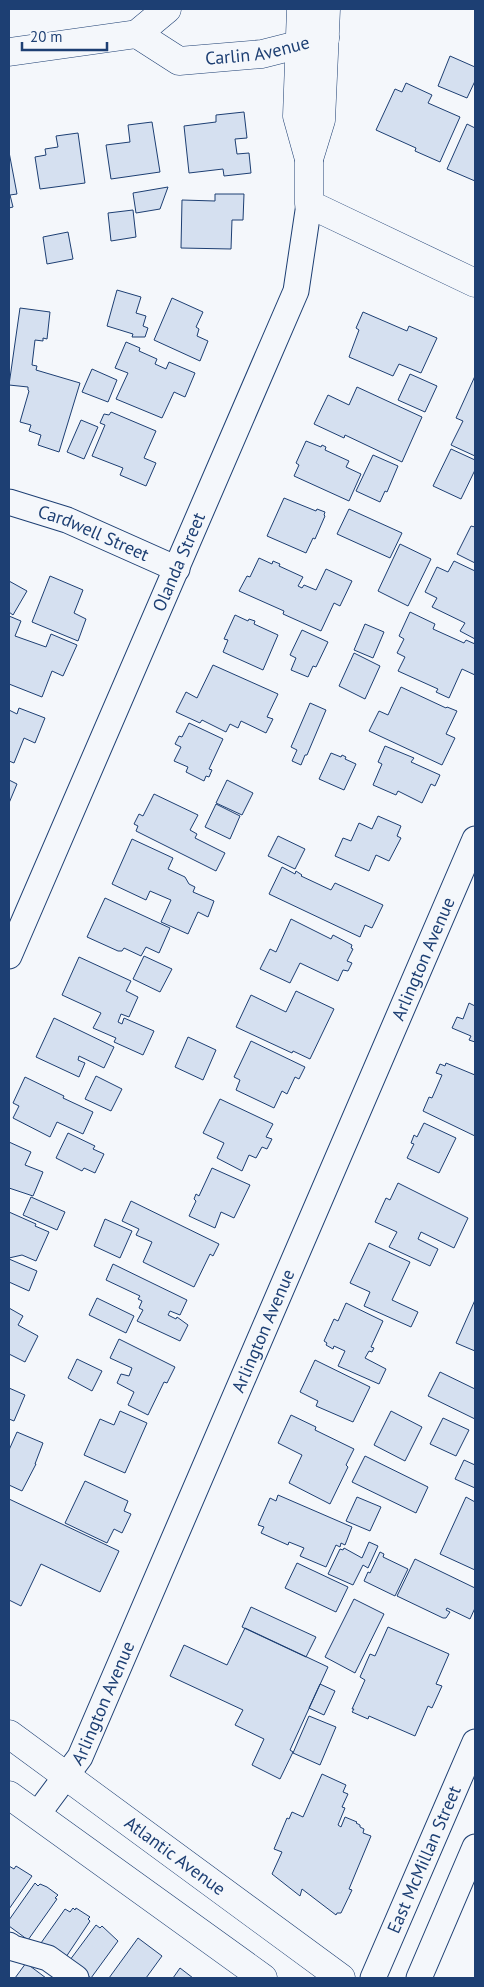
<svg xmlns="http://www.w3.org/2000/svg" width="484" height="1987" viewBox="0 0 484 1987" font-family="'PT Sans',sans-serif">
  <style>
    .building { fill: #d5e0f0; stroke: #1d3f73 }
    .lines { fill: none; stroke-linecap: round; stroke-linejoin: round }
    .minor-casing { stroke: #1d3f73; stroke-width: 27 }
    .tertiary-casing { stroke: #1d3f73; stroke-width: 29 }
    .primary-casing { stroke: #1d3f73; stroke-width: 29 }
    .minor { stroke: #f4f7fb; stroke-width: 25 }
    .tertiary { stroke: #f4f7fb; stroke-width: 28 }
    .primary { stroke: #f4f7fb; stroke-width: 28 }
    .labels { text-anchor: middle; stroke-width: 4; stroke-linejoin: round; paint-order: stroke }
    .street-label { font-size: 18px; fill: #1d3f73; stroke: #f4f7fb }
  </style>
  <rect width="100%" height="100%" fill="#f4f7fb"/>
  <!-- building -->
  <path class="building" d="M 450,56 L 475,67 L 475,81 L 467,98 L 438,86 Z
    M 406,83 L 432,95 L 428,103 L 460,117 L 440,162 L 415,151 L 416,148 L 376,130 L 395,89 L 402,92 Z
    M 244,112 L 247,138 L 235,139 L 237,154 L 249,153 L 251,173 L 224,176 L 223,169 L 189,173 L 184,126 L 216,122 L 216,115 Z
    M 152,122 L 160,172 L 111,179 L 106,145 L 130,142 L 128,125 Z
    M 467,124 L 475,128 L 475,181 L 447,169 Z
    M 78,133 L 85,183 L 40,189 L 35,157 L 46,155 L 45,149 L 58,147 L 56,136 Z
    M 9,152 L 17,194 L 10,195 L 13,207 L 9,208 Z
    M 168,187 L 160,209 L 136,213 L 133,193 Z
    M 215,194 L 244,194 L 243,220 L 232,220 L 231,249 L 181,248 L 182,200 L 215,201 Z
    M 133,210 L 136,237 L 111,241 L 108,213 Z
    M 68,232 L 73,259 L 47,264 L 43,237 Z
    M 117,290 L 141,297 L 136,313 L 146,316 L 143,326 L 148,328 L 145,337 L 132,337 L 133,334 L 107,326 Z
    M 172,298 L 203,312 L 196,327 L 199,329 L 197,336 L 208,341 L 200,361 L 154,340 Z
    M 20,308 L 50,312 L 47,339 L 43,338 L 43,341 L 35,340 L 32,365 L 37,366 L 36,370 L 80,383 L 59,452 L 38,445 L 41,435 L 29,431 L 31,425 L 20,422 L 29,391 L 28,390 L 28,387 L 9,385 Z
    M 363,312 L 407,331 L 409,326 L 437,338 L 421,373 L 399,364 L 393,376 L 349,357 L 359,330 L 356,328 Z
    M 126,342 L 140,348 L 139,351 L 157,359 L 155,364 L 166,369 L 169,362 L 195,373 L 185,397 L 174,392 L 162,418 L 116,399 L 128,373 L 115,368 Z
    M 92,369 L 117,380 L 108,402 L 82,392 Z
    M 410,374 L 437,386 L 425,412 L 398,400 Z
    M 475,376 L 475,456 L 451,445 L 463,421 L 456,418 Z
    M 357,387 L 422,417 L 402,462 L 345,435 L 344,438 L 314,424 L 328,395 L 349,405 Z
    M 111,412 L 156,431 L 144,458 L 156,463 L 146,486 L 120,475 L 123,468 L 92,456 L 105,425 L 100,423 L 104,414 L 109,415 Z
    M 81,420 L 98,427 L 84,459 L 67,452 Z
    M 306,441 L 321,447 L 322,445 L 326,447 L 325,450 L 349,461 L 346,467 L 361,474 L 349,501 L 294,476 L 299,465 L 296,463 Z
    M 451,449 L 475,460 L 475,470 L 461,499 L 433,486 Z
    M 373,455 L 398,466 L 387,492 L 385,491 L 380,502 L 356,491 Z
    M 284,498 L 316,511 L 317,509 L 325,512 L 324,515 L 325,516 L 315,539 L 313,538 L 306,553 L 267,536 Z
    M 349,509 L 402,533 L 390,558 L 337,534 Z
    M 471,526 L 475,527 L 475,563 L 457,554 Z
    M 400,544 L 431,559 L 408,606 L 378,591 Z
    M 259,558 L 272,564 L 273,561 L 280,564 L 279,566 L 303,577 L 298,586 L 302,588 L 304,585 L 316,590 L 326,569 L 352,581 L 340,606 L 334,603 L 321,631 L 283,614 L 284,611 L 239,591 L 247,576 L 250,577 Z
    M 454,561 L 475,571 L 475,639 L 460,631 L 465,623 L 432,607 L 437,598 L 425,592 L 437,567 L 448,572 Z
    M 50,576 L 83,590 L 74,613 L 86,619 L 78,641 L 32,622 Z
    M 9,581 L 27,591 L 13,615 L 9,612 Z
    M 410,612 L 435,624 L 433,629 L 464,643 L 466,640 L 475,644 L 475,675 L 462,669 L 449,698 L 436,692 L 438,689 L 398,671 L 405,657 L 397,653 L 404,639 L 399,636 Z
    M 235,615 L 248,621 L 249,619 L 255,621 L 254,624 L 278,635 L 263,670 L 223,652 L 228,640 L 224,639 Z
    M 9,616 L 21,621 L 15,636 L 46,647 L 51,634 L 77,645 L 63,676 L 52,671 L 42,697 L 9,684 Z
    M 365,624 L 384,632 L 373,658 L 354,650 Z
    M 302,630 L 328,642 L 316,667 L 313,666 L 308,677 L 291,670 L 296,658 L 290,655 Z
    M 354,653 L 380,666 L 365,699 L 339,686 Z
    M 213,665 L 278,694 L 267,717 L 273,719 L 266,733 L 241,721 L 238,728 L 230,724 L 226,732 L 202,720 L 200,723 L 176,712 L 186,692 L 197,698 Z
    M 401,687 L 446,708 L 447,707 L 457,711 L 446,734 L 455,738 L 442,765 L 369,731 L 379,711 L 388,715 Z
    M 310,703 L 326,710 L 307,755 L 305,755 L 301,765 L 292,761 L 297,750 L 291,747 Z
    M 19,708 L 45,718 L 35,743 L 24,738 L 14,763 L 9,761 L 9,710 L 17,714 Z
    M 189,723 L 223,739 L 209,769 L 212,770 L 209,777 L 206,776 L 204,781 L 186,772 L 188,767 L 174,761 L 181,747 L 175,744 L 179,736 L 182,737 Z
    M 385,746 L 414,758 L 411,762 L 440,775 L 435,786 L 431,784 L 422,803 L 398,791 L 396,795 L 373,785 L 382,764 L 378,762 Z
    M 331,753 L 341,757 L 342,755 L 346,757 L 345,759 L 356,764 L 344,790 L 319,779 Z
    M 9,780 L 17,784 L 9,803 Z
    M 227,780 L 253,793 L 242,815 L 216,803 Z
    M 154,794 L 198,815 L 190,830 L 197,834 L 195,838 L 225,853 L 216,871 L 136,831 L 138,826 L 134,824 L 139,814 L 143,816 Z
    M 216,804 L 240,816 L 230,839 L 205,827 Z
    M 378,816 L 401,826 L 397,836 L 401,838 L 389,861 L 376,855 L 369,871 L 335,856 L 343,838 L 351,841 L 359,823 L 372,829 Z
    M 278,836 L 305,849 L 295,869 L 268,856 Z
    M 132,839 L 173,858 L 168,869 L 185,877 L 189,884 L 195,887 L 193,892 L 214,901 L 208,917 L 198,912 L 188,934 L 161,922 L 171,900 L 150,891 L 146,900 L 112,884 Z
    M 282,867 L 295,874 L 296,871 L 302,875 L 301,876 L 331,890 L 335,883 L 383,905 L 372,928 L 365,925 L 360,937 L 269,894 Z
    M 105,898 L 170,928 L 159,953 L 146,947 L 141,956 L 124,948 L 122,951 L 118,951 L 87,937 Z
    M 291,919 L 331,939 L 333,935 L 352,945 L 351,948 L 353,949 L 347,961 L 352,963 L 348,971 L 343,970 L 338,981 L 300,963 L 290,983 L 260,969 L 270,949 L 276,952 Z
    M 144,956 L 172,969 L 160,992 L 133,979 Z
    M 79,957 L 131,981 L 126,991 L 138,997 L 129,1017 L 121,1014 L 118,1022 L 122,1024 L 124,1018 L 154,1031 L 143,1055 L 114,1042 L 116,1038 L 93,1028 L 101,1013 L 62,995 Z
    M 296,991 L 334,1009 L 310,1059 L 293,1051 L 292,1053 L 236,1027 L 251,995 L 286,1012 Z
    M 469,1003 L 475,1006 L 475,1042 L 469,1040 L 471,1036 L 452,1028 L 457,1017 L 463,1019 Z
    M 54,1018 L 114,1047 L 104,1068 L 79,1056 L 78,1060 L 85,1063 L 79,1077 L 36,1057 Z
    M 188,1037 L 216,1050 L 203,1080 L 175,1067 Z
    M 251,1041 L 305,1067 L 299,1079 L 295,1077 L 287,1094 L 282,1091 L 274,1108 L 236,1090 L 240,1080 L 234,1077 Z
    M 446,1063 L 475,1075 L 475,1136 L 423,1111 L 429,1097 L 432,1098 L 442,1075 L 436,1073 L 440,1064 L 445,1066 Z
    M 96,1076 L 122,1089 L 111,1111 L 85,1099 Z
    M 25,1077 L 64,1096 L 63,1098 L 93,1112 L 83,1134 L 57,1122 L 50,1137 L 13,1118 L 19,1106 L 13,1103 Z
    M 220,1099 L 273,1124 L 266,1137 L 272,1139 L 267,1149 L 262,1147 L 256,1158 L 249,1155 L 242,1171 L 217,1158 L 224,1143 L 203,1133 Z
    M 424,1123 L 456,1138 L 439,1173 L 407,1158 L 414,1144 L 411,1143 L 414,1135 L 417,1137 Z
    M 68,1133 L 95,1146 L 93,1149 L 104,1154 L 95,1173 L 84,1168 L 82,1171 L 56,1158 Z
    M 9,1142 L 31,1152 L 25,1165 L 43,1172 L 33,1196 L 9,1188 Z
    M 212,1168 L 250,1185 L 234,1218 L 221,1212 L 215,1228 L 189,1216 L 196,1201 L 194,1199 L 196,1194 L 199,1196 Z
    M 398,1183 L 468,1218 L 454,1248 L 421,1232 L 418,1239 L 438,1249 L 430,1266 L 389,1247 L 397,1232 L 375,1222 L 386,1198 L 390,1200 Z
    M 31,1197 L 65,1212 L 57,1230 L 23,1215 Z
    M 131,1201 L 219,1244 L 213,1256 L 210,1254 L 194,1287 L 143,1262 L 152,1242 L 136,1235 L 139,1229 L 122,1221 Z
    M 9,1212 L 36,1224 L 35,1226 L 49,1232 L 36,1261 L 22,1255 L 9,1258 Z
    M 105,1219 L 132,1231 L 120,1258 L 94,1246 Z
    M 369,1243 L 410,1262 L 392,1300 L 418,1312 L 411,1327 L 364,1306 L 370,1292 L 350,1283 Z
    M 9,1259 L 37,1271 L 29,1291 L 9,1282 Z
    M 113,1264 L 187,1300 L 180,1315 L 170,1311 L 168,1315 L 176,1319 L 177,1317 L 188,1325 L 180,1341 L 137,1321 L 143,1310 L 139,1308 L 142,1301 L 138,1299 L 140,1296 L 106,1280 Z
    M 97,1298 L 134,1316 L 126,1333 L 89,1315 Z
    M 475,1300 L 475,1351 L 456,1343 Z
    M 346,1303 L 383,1321 L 371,1347 L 374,1348 L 372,1352 L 369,1351 L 365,1358 L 386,1369 L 379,1384 L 338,1366 L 345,1351 L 334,1346 L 333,1349 L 326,1345 L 327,1343 L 324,1341 L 334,1319 L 338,1321 Z
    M 9,1308 L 23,1316 L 18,1325 L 38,1336 L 25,1362 L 9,1354 Z
    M 119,1339 L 175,1367 L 167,1383 L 164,1382 L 148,1415 L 128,1405 L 134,1392 L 117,1383 L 121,1374 L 129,1376 L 132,1368 L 110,1358 Z
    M 77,1359 L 102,1371 L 92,1391 L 68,1378 Z
    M 315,1360 L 370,1387 L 353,1422 L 316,1406 L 318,1401 L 300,1392 Z
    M 440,1372 L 475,1389 L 475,1419 L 428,1396 Z
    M 9,1388 L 25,1395 L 14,1421 L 9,1419 Z
    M 120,1411 L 147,1423 L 125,1473 L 84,1455 L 100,1419 L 114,1425 Z
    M 391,1411 L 422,1427 L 405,1461 L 374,1445 Z
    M 291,1415 L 316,1427 L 315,1430 L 354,1449 L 346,1465 L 348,1467 L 330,1504 L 289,1483 L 302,1455 L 278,1443 Z
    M 443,1418 L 469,1430 L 456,1456 L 430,1444 Z
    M 17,1432 L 43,1443 L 35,1464 L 36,1464 L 22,1491 L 9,1485 L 9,1450 Z
    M 365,1456 L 428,1487 L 416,1513 L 352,1482 Z
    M 464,1460 L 475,1465 L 475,1488 L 455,1479 Z
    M 85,1481 L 128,1501 L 124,1511 L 131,1514 L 122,1533 L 114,1529 L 107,1543 L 65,1523 Z
    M 278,1495 L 352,1527 L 345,1545 L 341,1543 L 340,1547 L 336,1545 L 326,1567 L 300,1556 L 304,1548 L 289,1542 L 288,1545 L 261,1533 L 264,1527 L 258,1525 L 270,1498 L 276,1501 Z
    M 357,1497 L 381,1507 L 370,1531 L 346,1521 Z
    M 466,1497 L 475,1502 L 475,1570 L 440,1554 Z
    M 9,1499 L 119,1551 L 100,1592 L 41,1564 L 21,1606 L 9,1600 Z
    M 369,1542 L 378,1546 L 368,1568 L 363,1565 L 353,1585 L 328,1574 L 340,1549 L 343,1550 L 344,1548 L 362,1558 Z
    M 380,1552 L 384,1554 L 383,1557 L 408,1569 L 395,1596 L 364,1581 L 368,1572 L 370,1573 Z
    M 415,1559 L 475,1588 L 475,1608 L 470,1619 L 447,1608 L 446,1610 L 450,1612 L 446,1618 L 443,1618 L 397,1596 Z
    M 297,1563 L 348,1587 L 336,1612 L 285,1588 Z
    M 354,1599 L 384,1614 L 355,1673 L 325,1657 Z
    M 251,1607 L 316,1637 L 306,1657 L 242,1627 Z
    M 388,1627 L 449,1654 L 436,1684 L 442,1686 L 432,1708 L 428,1706 L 415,1736 L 369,1716 L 368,1719 L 352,1712 L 354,1709 L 352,1709 L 365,1680 L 360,1677 L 370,1654 L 375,1656 Z
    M 245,1628 L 328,1667 L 290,1750 L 293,1752 L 280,1779 L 252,1765 L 264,1739 L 235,1725 L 243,1710 L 170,1676 L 184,1645 L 227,1665 Z
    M 320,1684 L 335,1691 L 324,1715 L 309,1708 Z
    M 309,1716 L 336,1727 L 320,1765 L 293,1753 Z
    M 322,1774 L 346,1785 L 343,1792 L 348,1794 L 342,1807 L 345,1808 L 338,1825 L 341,1827 L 345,1817 L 357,1822 L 356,1823 L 360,1825 L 360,1827 L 364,1829 L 363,1833 L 371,1836 L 349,1889 L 352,1890 L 341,1913 L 337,1913 L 336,1915 L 302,1889 L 300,1896 L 272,1874 L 282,1852 L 274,1849 L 287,1818 L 289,1819 L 292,1812 L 303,1817 Z
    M 9,1866 L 14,1869 L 16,1866 L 32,1876 L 9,1909 Z
    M 35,1883 L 38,1886 L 40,1884 L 47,1887 L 58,1895 L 55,1898 L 57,1899 L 28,1940 L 9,1926 L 9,1920 Z
    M 73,1908 L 75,1910 L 76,1908 L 90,1917 L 88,1919 L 90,1921 L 66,1957 L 52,1950 L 41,1943 L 65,1909 L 70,1912 Z
    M 96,1925 L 100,1928 L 102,1926 L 118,1941 L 91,1978 L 79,1970 L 70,1960 Z
    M 138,1938 L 162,1956 L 146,1978 L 109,1978 Z
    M 26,1963 L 46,1978 L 15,1978 Z
    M 180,1968 L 193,1978 L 173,1978 Z"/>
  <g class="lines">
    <!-- minor casing -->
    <g class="minor-casing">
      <g id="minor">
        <path id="s1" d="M 9,502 L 67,520 L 177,569"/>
        <path id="s2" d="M 9,956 L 296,291 L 309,204"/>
        <path id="s3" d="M 37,1815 L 80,1757 L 475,839"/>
        <path d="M 9,1945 L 13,1948 L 48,1958 L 76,1978"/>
        <path id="s4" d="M 373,1978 L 475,1742"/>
        <path d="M 419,1978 L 475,1847"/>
      </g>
    </g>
    <!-- tertiary casing -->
    <g class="tertiary-casing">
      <g id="tertiary">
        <path d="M 301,9 L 297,116 L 309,159 L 309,204 L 475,283"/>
        <path id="s5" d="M 137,34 L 179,61 L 262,54 L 325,38"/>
        <path d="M 9,52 L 137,34 L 167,9"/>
        <path d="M 309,159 L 321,120 L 326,9"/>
      </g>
    </g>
    <!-- primary casing -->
    <g class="primary-casing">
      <g id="primary">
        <path id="s6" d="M 9,1734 L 341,1978"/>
        <path d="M 9,1795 L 263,1978"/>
      </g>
    </g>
    <!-- minor -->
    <use href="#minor" class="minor"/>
    <!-- tertiary -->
    <use href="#tertiary" class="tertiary"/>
    <!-- primary -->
    <use href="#primary" class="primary"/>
  </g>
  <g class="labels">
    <!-- street labels -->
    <g class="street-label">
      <text dy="6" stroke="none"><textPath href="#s5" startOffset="129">Carlin Avenue</textPath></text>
      <text dy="6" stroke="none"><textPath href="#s1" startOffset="90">Cardwell Street</textPath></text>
      <text dy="6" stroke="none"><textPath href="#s2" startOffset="429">Olanda Street</textPath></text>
      <text dy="6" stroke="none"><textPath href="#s3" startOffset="941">Arlington Avenue</textPath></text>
      <text dy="6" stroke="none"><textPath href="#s3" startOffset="536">Arlington Avenue</textPath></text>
      <text dy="6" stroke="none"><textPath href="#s3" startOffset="131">Arlington Avenue</textPath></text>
      <text dy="6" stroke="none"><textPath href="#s6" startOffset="206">Atlantic Avenue</textPath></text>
      <text dy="6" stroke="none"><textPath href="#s4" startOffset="129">East McMillan Street</textPath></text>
    </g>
  </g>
  <!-- border -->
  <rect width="484" height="1987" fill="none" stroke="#1d3f73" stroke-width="20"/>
  <!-- scale -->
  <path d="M22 42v8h85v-8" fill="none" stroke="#1d3f73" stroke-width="2.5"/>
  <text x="30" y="42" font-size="15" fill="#1d3f73" stroke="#f4f7fb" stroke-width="4" paint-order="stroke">20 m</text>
</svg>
